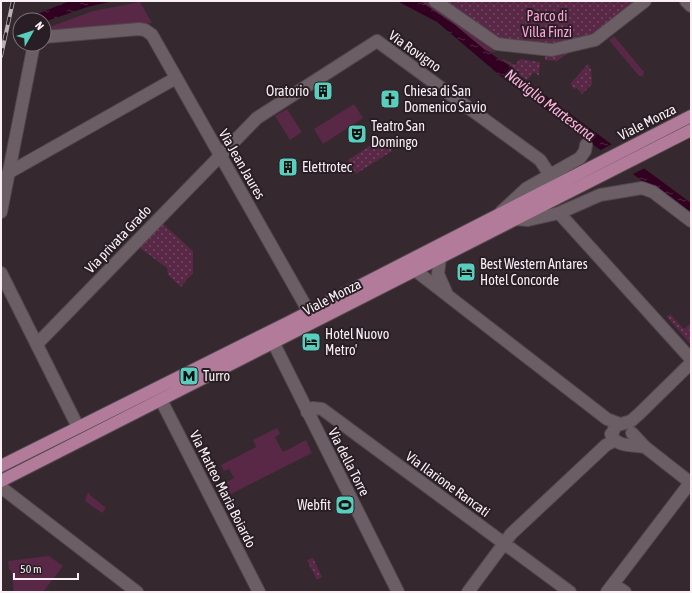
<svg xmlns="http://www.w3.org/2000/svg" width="692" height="593" viewBox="0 0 692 593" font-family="'Asap Condensed',sans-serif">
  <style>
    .grass { fill: #592846 }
    .park { fill: url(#park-dots) }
    .water { fill: url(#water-ripples) }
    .pier { fill: #35282f }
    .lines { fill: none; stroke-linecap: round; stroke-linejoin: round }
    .minor-casing { stroke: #51474c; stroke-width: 14 }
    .major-casing { stroke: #51474c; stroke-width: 14 }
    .minor { stroke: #6c5e65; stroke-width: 12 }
    .major { stroke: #b27b9a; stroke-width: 12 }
    .rail-casing { stroke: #b9afb4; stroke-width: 4 }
    .rail { stroke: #2a1e25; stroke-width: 2.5; stroke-dasharray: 8; stroke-linecap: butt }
    .labels { text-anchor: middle; stroke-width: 4; stroke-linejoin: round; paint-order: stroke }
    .park-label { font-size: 14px; fill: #ffa4d8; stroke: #2a1e25 }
    .street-label { font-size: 14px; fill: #f8f0f4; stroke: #2a1e25 }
    .poi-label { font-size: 14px; fill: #f8f0f4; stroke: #2a1e25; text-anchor: start }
    .water-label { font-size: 15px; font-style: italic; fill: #fdb4dd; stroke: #2a1e25 }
  </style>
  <defs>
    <pattern id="park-dots" width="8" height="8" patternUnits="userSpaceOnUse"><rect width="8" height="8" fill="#592846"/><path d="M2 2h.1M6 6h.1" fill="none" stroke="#724861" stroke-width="1.8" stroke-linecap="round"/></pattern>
    <pattern id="water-ripples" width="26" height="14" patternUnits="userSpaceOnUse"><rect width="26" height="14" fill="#320021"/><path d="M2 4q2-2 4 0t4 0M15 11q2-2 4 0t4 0" fill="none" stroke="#502642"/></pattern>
  </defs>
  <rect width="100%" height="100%" fill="#35282f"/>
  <!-- grass -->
  <path class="grass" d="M 420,1 L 428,1 L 488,45 L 496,53 L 485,50 L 455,25 Z
    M 140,2 L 152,23 L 44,33 L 44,29 L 93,11 Z
    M 614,36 L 644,72 L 643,76 L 639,76 L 609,40 Z
    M 354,104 L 363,118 L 323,144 L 314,129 Z
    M 287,109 L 302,132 L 290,140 L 275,116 Z
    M 277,428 L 280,434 L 275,437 L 283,452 L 306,440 L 312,453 L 229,495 L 223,484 L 234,478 L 229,469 L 224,471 L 221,465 L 256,447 L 253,440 Z
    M 88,492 L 90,495 L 106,508 L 102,513 L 85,501 Z
    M 49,556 L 63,566 L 43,592 L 14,592 L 11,570 L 9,570 L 8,561 Z"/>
  <!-- park -->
  <path class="park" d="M 442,1 L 638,1 L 599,34 L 558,47 L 496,39 Z
    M 572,50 L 557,61 L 545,60 L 545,55 Z
    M 503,59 L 515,65 L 520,59 L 540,62 L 539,76 L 534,72 L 527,80 L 512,70 L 513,67 L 502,60 Z
    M 588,64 L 591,69 L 592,84 L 582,94 L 577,88 L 574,89 L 570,84 Z
    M 384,137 L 392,151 L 356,174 L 348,160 Z
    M 162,223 L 193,251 L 193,274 L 189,277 L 181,287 L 168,275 L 167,268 L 140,248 Z
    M 670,314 L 684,329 L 691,323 L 691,345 L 667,317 Z
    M 313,558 L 322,577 L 317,580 L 307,560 Z"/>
  <!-- water -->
  <path class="water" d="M 70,1 L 114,1 L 87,7 L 44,22 L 44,20 L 22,20 Z
    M 397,1 L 420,1 L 455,25 L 485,50 L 513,68 L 511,70 L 691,203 L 691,217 L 503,78 L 437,22 Z"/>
  <!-- pier -->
  <path class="pier" d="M 13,21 L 9,37 L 1,40 L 1,26 Z
    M 614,143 L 620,148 L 647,167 L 631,175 L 599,151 Z"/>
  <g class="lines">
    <!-- minor casing -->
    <g class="minor-casing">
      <path id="minor" d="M 435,1 L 497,44 L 552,50 L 595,40 L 645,1
        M 686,1 L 691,6
        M 44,37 L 139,29 L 145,30 L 152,35 L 309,312
        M 8,173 L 176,78
        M 1,212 L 34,44
        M 501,212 L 527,188 L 580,158 L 585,151 L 586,145
        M 559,213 L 691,359
        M 515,219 L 528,220 L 559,213 L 600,195 L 642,188 L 653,192 L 691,221
        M 440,258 L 438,274 L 446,292
        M 416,271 L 607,419 L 620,424
        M 1,273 L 78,427
        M 37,344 L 257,118 L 377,41 L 540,160 L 550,175
        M 274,344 L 398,592
        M 161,400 L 259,592
        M 307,412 L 313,408 L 322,409 L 570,592
        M 632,433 L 645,447 L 691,483
        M 611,434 C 615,447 633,445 645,447
        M 612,435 L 615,426 L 631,421 L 639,414 L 691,363
        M 2,488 L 137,592
        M 613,584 L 625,592
        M 468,592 L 511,534 L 606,445 L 614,441
        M 607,592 L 690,483"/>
    </g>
    <!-- major casing -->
    <g class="major-casing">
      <path id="major" d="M 1,466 L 289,322 L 691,116
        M 1,481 L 691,130"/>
    </g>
    <!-- minor -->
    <use href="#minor" class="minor"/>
    <!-- major -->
    <use href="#major" class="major"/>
    <!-- rail casing -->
    <g class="rail-casing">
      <path id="rail" d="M 1,56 L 13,1"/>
    </g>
    <!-- rail -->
    <use href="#rail" class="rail"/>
  </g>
  <!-- icons -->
  <defs>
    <g id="building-square" transform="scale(1)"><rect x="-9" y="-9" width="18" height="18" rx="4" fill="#58cebf" stroke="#2a1e25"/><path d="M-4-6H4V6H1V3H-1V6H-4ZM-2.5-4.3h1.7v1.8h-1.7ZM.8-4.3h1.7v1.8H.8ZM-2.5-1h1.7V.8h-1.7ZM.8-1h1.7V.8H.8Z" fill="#111"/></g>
    <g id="church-square" transform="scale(1)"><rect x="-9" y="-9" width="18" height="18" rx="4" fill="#58cebf" stroke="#2a1e25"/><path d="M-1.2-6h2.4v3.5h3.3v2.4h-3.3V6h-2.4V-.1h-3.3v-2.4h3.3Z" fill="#111"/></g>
    <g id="theatre-square" transform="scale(1)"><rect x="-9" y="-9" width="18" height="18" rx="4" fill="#58cebf" stroke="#2a1e25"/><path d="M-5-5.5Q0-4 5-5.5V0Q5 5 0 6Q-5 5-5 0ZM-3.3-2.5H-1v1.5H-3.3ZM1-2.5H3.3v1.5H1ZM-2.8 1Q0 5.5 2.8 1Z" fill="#111"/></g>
    <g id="hotel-square" transform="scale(1)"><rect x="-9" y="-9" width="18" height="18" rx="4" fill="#58cebf" stroke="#2a1e25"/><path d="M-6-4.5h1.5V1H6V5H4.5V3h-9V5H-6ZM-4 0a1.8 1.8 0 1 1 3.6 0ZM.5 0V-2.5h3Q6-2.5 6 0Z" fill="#111"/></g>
    <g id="metro-square" transform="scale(1)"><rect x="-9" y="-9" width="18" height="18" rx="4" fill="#58cebf" stroke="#2a1e25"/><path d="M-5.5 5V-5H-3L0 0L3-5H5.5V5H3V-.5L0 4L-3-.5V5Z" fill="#111"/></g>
    <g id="stadium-square" transform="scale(1)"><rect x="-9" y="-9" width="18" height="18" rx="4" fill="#58cebf" stroke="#2a1e25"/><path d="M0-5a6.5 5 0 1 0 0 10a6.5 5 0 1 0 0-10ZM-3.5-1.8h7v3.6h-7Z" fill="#111"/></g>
  </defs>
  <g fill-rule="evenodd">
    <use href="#building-square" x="323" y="91"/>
    <use href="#church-square" x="390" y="99"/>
    <use href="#theatre-square" x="357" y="134"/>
    <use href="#building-square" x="288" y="167"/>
    <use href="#hotel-square" x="466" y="272"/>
    <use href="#hotel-square" x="311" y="342"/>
    <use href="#metro-square" x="189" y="376"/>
    <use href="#stadium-square" x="345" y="505"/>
  </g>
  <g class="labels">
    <!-- park labels -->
    <g class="park-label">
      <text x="547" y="21">Parco di<tspan x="547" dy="16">Villa Finzi</tspan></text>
    </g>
    <!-- street labels -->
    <g class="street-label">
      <text transform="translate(415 51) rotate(35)" y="5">Via Rovigno</text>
      <text transform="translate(647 122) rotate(-27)" y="5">Viale Monza</text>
      <text transform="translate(242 164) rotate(60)" y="5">Via Jean Jaures</text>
      <text transform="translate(118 239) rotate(-46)" y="5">Via privata Grado</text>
      <text transform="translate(332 297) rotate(-27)" y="5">Viale Monza</text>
      <text transform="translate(349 462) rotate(63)" y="5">Via della Torre</text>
      <text transform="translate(448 484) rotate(36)" y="5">Via Ilarione Rancati</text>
      <text transform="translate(223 489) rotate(63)" y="5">Via Matteo Maria Boiardo</text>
    </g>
    <!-- poi labels -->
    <g class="poi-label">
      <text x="309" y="96" text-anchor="end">Oratorio</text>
      <text x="404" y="96">Chiesa di San<tspan x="404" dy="16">Domenico Savio</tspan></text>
      <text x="371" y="131">Teatro San<tspan x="371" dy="16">Domingo</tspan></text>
      <text x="302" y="172">Elettrotec</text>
      <text x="480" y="269">Best Western Antares<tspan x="480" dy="16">Hotel Concorde</tspan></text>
      <text x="325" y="339">Hotel Nuovo<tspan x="325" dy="16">Metro'</tspan></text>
      <text x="203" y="381">Turro</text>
      <text x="331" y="510" text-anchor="end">Webfit</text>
    </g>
    <!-- water labels -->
    <g class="water-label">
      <text transform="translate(550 105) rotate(37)" y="5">Naviglio Martesana</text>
    </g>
  </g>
  <!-- border -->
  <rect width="692" height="593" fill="none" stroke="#f8f0f4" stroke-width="4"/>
  <!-- north arrow -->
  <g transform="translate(32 32) rotate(51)"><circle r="19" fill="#2a1e25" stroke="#7c7278"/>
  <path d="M0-3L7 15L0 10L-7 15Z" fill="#58cebf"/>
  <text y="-6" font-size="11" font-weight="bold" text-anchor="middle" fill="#f8f0f4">N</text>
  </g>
  <!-- scale -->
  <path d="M14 573v6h64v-6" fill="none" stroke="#f8f0f4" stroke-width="2"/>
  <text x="20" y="573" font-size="12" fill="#f8f0f4" stroke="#2a1e25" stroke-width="3" paint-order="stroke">50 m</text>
</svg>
